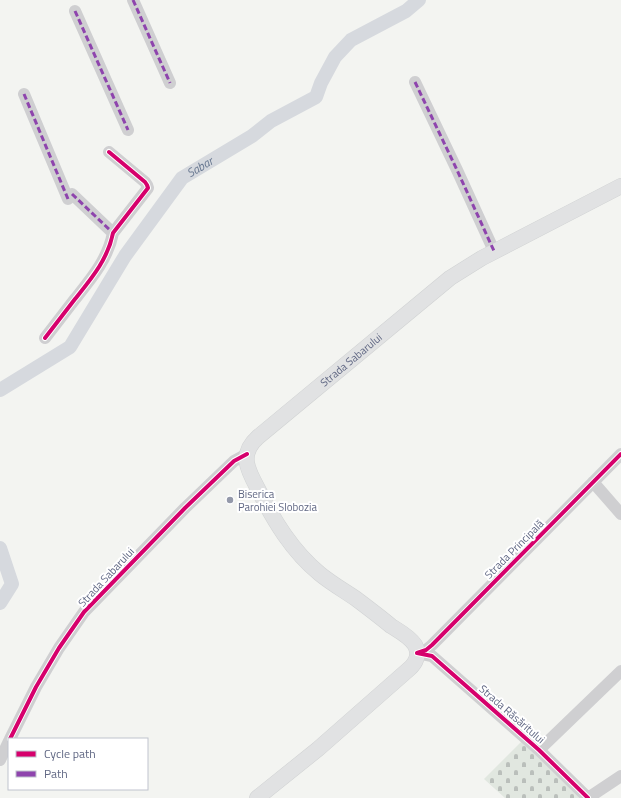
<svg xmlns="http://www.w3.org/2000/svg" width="621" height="798" viewBox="0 0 621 798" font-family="'Titillium Web',sans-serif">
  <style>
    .cemetery { fill: url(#cemetery-stones) }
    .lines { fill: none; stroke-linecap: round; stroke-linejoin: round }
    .river { stroke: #d6d9de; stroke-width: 14 }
    .major-casing { stroke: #d0d2d3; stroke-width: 16 }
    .minor { stroke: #cfcfd1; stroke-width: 12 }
    .major { stroke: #e1e2e3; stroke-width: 15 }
    .quiet { stroke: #8e44ad; stroke-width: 3; stroke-dasharray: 6 3; stroke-linecap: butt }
    .cycleway-casing { stroke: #fff; stroke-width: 6 }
    .cycleway { stroke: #d6006c; stroke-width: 4 }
    .poi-dot { fill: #9499aa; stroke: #fff; stroke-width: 1.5 }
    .labels { text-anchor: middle; stroke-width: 4; stroke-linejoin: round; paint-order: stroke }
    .street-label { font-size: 11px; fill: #616884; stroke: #fff }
    .poi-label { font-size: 11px; fill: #616884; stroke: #fff; text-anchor: start }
    .water-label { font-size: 12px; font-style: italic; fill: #66768f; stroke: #fff }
  </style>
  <defs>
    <pattern id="cemetery-stones" width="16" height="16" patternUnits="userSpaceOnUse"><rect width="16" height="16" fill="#e1e7e0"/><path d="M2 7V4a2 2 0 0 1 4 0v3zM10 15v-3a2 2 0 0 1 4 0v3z" fill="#babfbb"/></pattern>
  </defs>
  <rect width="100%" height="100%" fill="#f3f4f1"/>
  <!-- cemetery -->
  <path class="cemetery" d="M 522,741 L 582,798 L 505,798 L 484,779 Z"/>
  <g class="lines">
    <!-- river -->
    <g class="river">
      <path id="s1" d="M 0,390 L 70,347 L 125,256 L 182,178 L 252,136 L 271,121 L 316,97 L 321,83 L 335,57 L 351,40 L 406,11 L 419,0"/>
      <path d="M 0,548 L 12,584 L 0,603"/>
    </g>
    <!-- major casing -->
    <g class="major-casing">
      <g id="major">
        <path id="s2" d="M 257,798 L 318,749 L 409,669 C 416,663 420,654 415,645 C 410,637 399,631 391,626 C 379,616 367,607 355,598 C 343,590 331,583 320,574 C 292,551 274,521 258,489 C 247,469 239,454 258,437 L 450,278 L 482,258 L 621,186"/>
      </g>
    </g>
    <!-- minor -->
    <path class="minor" d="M 133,0 L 170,83
      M 75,11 L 128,130
      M 415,82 L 457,170 L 494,251
      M 24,94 L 68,199
      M 72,194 L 113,233
      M 45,338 C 55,325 65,312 75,299 C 91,279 108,259 113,233 L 148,188 L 147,185 L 145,182 L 109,152
      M 593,482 L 621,514
      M 417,653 L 426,650 L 432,645 L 621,454
      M 417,653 L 432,656 L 539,750 L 588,798
      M 10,739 L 36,687 L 59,648 L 84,612 L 185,508 L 234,461 L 247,454
      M 539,750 L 621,671
      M 0,760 L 9,741
      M 588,798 L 621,776"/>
    <!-- major -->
    <use href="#major" class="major"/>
    <!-- quiet -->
    <path class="quiet" d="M 133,0 L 170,83
      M 75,11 L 128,130
      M 415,82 L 457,170 L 494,251
      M 24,94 L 68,199
      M 72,194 L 113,233"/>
    <!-- cycleway casing -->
    <g class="cycleway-casing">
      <path id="cycleway" d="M 45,338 C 55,325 65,312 75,299 C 91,279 108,259 113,233 L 148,188 L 147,185 L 145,182 L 109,152
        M 417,653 L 426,650 L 432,645 L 621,454
        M 417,653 L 432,656 L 539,750 L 588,798
        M 10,739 L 36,687 L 59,648 L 84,612 L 185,508 L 234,461 L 247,454"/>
    </g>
    <!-- cycleway -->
    <use href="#cycleway" class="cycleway"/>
  </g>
  <!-- markers -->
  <circle class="poi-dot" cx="230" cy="500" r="4"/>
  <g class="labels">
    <!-- street labels -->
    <g class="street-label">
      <text dy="4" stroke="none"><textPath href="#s2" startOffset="630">Strada Sabarului</textPath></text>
      <text transform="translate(514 549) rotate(-45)" y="4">Strada Principală</text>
      <text transform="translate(106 577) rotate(-47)" y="4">Strada Sabarului</text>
      <text transform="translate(512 714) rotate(41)" y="4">Strada Răsăritului</text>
    </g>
    <!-- poi labels -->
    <g class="poi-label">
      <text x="238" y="498">Biserica<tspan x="238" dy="13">Parohiei Slobozia</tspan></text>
    </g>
    <!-- water labels -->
    <g class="water-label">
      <text dy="4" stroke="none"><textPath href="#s1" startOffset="306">Sabar</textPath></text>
    </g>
  </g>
  <!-- legend -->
  <rect x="8" y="738" width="140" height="52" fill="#ffffff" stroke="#c0c3ce"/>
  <rect x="16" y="751" width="20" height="6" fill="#d6006c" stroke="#c0c3ce"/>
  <text x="44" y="758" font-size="12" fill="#616884">Cycle path</text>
  <rect x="16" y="771" width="20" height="6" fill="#8e44ad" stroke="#c0c3ce"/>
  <text x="44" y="778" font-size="12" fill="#616884">Path</text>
</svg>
